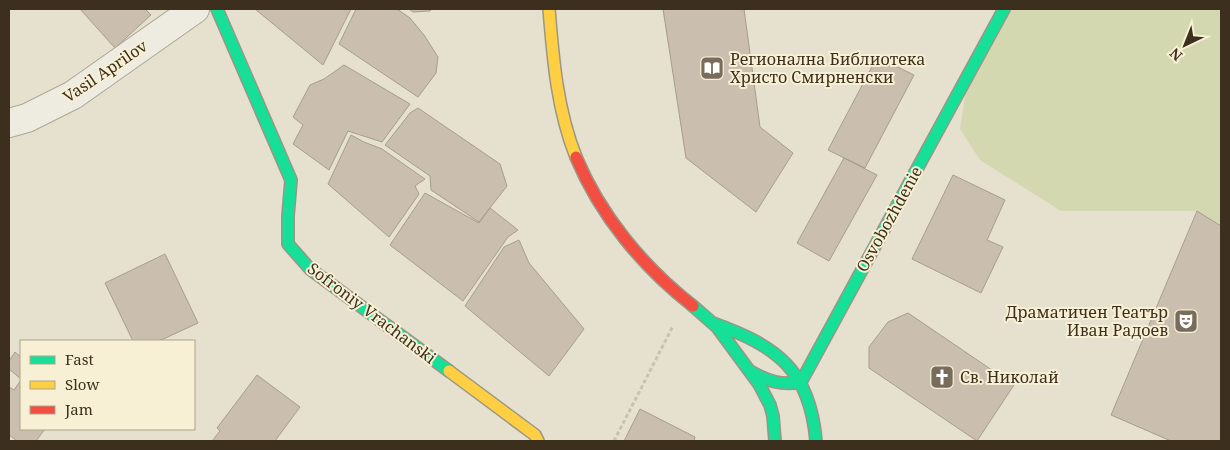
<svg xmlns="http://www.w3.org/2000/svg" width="1230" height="450" viewBox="0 0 1230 450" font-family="'Noto Serif',serif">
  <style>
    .green { fill: #d3d8b0 }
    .building { fill: #cabfaf; stroke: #a79d8d }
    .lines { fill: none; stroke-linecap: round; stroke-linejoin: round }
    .street-casing { stroke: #aca697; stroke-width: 30 }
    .fast-casing { stroke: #9b9586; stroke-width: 14 }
    .slow-casing { stroke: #9b9586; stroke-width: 14 }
    .jam-casing { stroke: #9b9586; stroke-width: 14 }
    .path { stroke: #c7c2b7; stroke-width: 3; stroke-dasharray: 4 2.5; stroke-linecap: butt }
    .street { stroke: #eeebe0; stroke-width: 28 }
    .fast { stroke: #16e098; stroke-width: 11 }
    .slow { stroke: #ffcf43; stroke-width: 11 }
    .jam { stroke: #f24e42; stroke-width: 11 }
    .labels { text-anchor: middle; stroke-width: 4; stroke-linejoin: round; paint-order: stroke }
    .poi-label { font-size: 16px; fill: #3c2f1e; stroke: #f8f0d4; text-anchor: start }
    .street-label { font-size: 16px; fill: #3c2f1e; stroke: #f8f0d4 }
  </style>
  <rect width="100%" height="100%" fill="#e6e1ce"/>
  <!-- green -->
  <path class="green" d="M 1009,9 L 1221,9 L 1221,226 L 1197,211 L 1061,211 L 980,160 L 960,129 L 965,96 Z"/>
  <!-- building -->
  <path class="building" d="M 80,9 L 145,9 L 151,15 L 115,48 Z
    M 255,9 L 351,9 L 323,65 Z
    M 356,9 L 397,9 L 410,18 L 424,35 L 438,57 L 436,73 L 418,97 L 339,44 Z
    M 409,9 L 432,9 L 430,11 L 413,12 Z
    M 663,9 L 744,9 L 760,127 L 793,153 L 756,212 L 686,158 Z
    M 877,57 L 914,75 L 865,168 L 828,150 Z
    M 344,65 L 410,104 L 382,142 L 348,131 L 329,170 L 293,144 L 303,125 L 293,117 L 310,85 L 324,79 Z
    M 418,108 L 500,164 L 507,186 L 479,222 L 431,190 L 430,176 L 385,145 L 410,113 Z
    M 351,135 L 364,142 L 382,149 L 425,179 L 415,186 L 419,194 L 389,237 L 328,184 Z
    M 844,158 L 877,175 L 829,261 L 797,243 Z
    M 953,175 L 1005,200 L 987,240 L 1003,247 L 981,293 L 912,259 Z
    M 425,193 L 479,223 L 490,208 L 518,230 L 508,237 L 463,301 L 390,245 Z
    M 1197,211 L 1221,226 L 1221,441 L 1171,441 L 1111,415 Z
    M 519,240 L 529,263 L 584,329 L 549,376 L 465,306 L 504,247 Z
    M 165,254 L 198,323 L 159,341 L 133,341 L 105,283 Z
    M 908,313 L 1014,385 L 977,441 L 869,368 L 869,347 L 888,322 Z
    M 15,352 L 21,357 L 21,379 L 9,369 L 9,361 Z
    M 257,375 L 300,407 L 275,441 L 212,441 L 220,431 L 217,428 Z
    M 21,380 L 21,429 L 45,429 L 36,441 L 17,441 L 9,435 L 9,387 L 14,390 Z
    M 640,409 L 695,437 L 694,441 L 624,441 Z"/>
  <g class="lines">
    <!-- street casing -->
    <g class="street-casing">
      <path id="street" d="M 9,123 L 27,118 L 73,95 L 195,9"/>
    </g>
    <!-- fast casing -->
    <g class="fast-casing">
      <path id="fast" d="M 217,9 L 291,180 L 288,216 L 288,244 L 310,269 L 449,371
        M 693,306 L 717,327 L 759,384 L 770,405 L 773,416 L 775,441
        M 713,323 C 777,346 810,370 816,441
        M 750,371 C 767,381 782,386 801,382 L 1004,9"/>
    </g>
    <!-- slow casing -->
    <g class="slow-casing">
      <path id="slow" d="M 549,9 C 553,58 557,110 576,157
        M 449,371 L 535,435 L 538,441"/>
    </g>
    <!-- jam casing -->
    <g class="jam-casing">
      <path id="jam" d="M 576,157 C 600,215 643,267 693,306"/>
    </g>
    <!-- path -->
    <path class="path" d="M 614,441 L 673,326"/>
    <!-- street -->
    <use href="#street" class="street"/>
    <!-- fast -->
    <use href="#fast" class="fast"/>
    <!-- slow -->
    <use href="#slow" class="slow"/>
    <!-- jam -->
    <use href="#jam" class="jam"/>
  </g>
  <!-- icons -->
  <defs>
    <g id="library-square" transform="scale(1.25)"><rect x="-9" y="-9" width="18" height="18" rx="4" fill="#786d5c" stroke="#f8f0d4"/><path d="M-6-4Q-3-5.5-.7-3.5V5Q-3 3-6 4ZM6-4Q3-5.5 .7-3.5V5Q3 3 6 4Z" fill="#fff"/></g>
    <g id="theatre-square" transform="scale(1.25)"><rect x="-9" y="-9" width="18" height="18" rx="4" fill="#786d5c" stroke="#f8f0d4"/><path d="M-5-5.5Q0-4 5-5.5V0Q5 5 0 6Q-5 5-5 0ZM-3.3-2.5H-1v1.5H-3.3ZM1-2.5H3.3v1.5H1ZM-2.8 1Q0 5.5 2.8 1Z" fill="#fff"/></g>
    <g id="church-square" transform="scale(1.25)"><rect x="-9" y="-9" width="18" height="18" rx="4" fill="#786d5c" stroke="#f8f0d4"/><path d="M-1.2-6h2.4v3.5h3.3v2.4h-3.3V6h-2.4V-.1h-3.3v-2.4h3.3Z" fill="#fff"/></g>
  </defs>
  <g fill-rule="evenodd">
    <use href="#library-square" x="712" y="68"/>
    <use href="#theatre-square" x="1186" y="321"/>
    <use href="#church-square" x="942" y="377"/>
  </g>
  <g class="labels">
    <!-- poi labels -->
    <g class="poi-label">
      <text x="730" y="65">Регионална Библиотека<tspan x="730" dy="18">Христо Смирненски</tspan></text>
      <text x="1168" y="318" text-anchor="end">Драматичен Театър<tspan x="1168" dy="18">Иван Радоев</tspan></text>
      <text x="960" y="383">Св. Николай</text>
    </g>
    <!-- street labels -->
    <g class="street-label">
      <text transform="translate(105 71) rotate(-34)" y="6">Vasil Aprilov</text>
      <text transform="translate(889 219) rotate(-61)" y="6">Osvobozhdenie</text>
      <text transform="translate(372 313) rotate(37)" y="6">Sofroniy Vrachanski</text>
    </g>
  </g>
  <!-- border -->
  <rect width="1230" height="450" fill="none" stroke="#3c2f1e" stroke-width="20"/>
  <!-- legend -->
  <rect x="20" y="340" width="175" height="90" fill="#f8f0d4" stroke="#ada38b"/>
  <rect x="30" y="356" width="25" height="8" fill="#16e098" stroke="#ada38b"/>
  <text x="65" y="365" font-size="15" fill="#3c2f1e">Fast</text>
  <rect x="30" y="381" width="25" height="8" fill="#ffcf43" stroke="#ada38b"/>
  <text x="65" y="390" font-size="15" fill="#3c2f1e">Slow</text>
  <rect x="30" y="406" width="25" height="8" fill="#f24e42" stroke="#ada38b"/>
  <text x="65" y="415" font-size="15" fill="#3c2f1e">Jam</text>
  <!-- north arrow -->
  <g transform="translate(1185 45) rotate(223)" stroke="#f8f0d4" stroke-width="4" paint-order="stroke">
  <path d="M0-4L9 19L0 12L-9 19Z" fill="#3c2f1e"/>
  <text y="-8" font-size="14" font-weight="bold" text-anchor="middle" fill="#3c2f1e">N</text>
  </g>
</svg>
